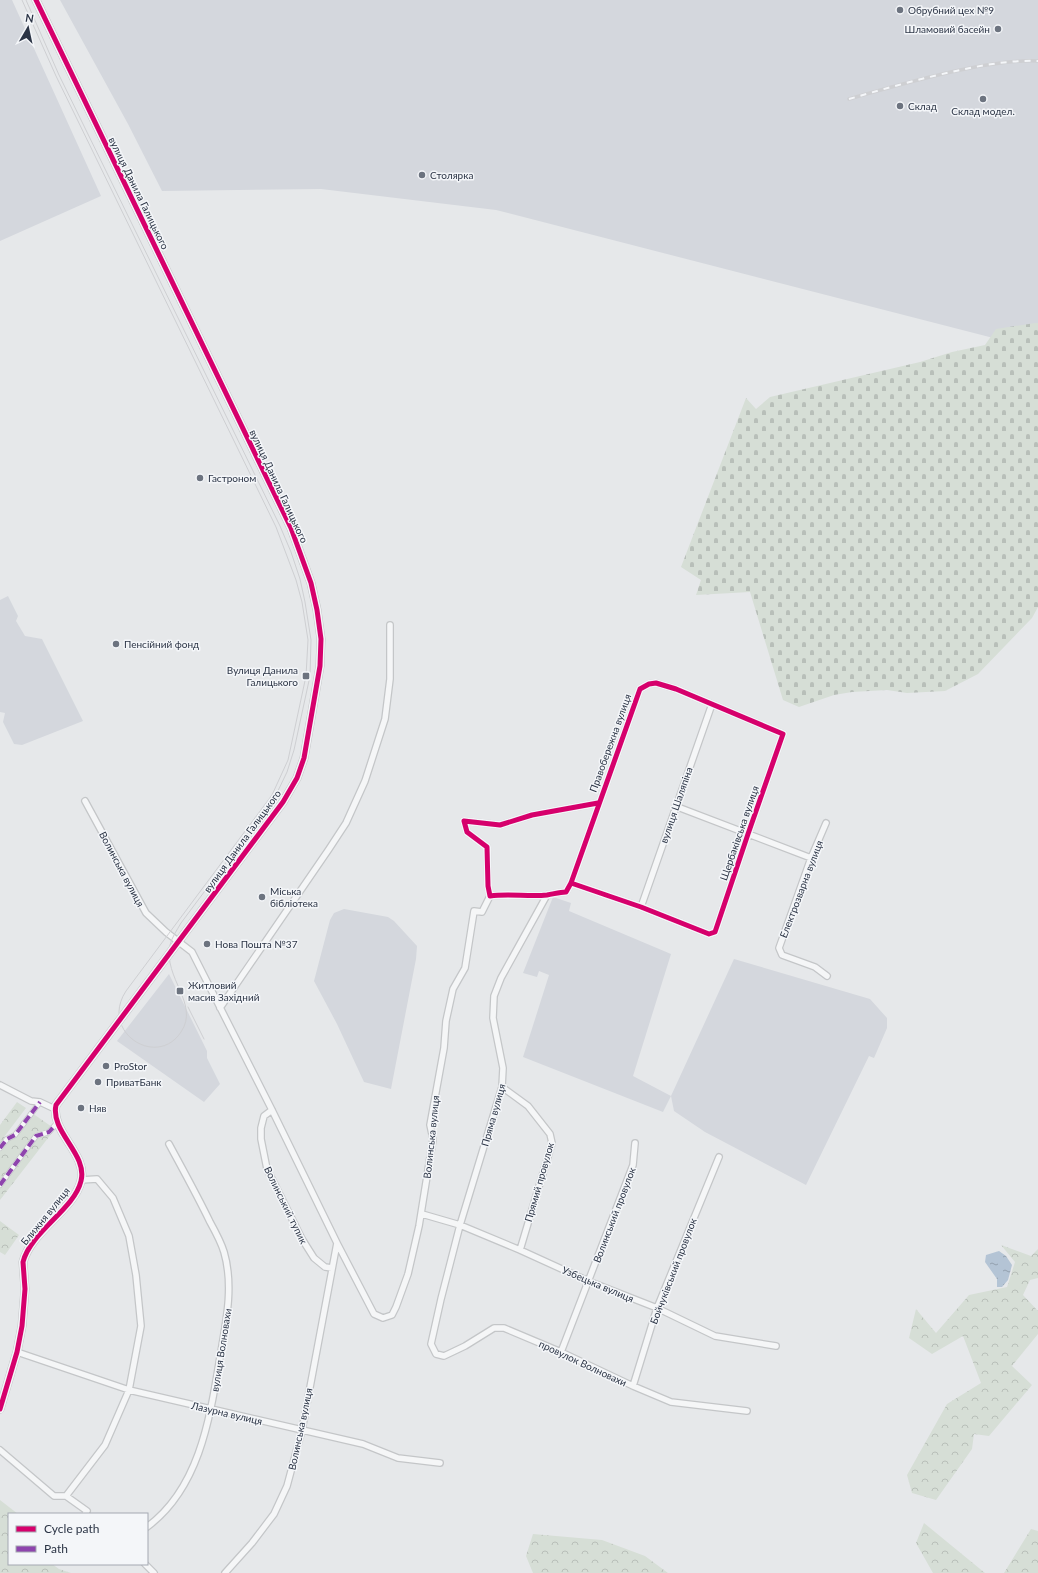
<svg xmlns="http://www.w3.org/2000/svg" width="1038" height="1573" viewBox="0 0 1038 1573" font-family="Lato,sans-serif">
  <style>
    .built { fill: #d4d7dd }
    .forest { fill: url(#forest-crowns) }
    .cemetery { fill: url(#cemetery-stones) }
    .water { fill: url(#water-ripples) }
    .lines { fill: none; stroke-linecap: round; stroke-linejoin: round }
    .pedestrian-casing { stroke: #c4c6c8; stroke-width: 6 }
    .minor-casing { stroke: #c4c6c8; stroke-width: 8 }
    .tertiary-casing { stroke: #c4c6c8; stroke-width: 9 }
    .pedestrian { stroke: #f5f6f7; stroke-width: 4.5 }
    .minor { stroke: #f5f6f7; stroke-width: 5.5 }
    .tertiary { stroke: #f5f6f7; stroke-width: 7 }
    .tram { stroke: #cecfd2; stroke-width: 1 }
    .rail-casing { stroke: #cecfd2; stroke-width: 3.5 }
    .rail { stroke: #f4f6f9; stroke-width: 2; stroke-dasharray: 6; stroke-linecap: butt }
    .quiet { stroke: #8e44ad; stroke-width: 4; stroke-dasharray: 8 4; stroke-linecap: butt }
    .cycleway-casing { stroke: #f4f6f9; stroke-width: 8 }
    .cycleway { stroke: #d6006c; stroke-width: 5 }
    .poi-dot { fill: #6c737f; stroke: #f4f6f9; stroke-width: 1.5 }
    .labels { text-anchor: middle; stroke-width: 3; stroke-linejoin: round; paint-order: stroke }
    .poi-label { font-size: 10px; fill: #2b3445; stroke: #f4f6f9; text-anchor: start }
    .street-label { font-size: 10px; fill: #2b3445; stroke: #f4f6f9 }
  </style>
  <defs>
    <pattern id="forest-crowns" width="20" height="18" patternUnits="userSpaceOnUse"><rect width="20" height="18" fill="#d6ded6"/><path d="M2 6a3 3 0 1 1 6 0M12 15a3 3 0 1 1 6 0" fill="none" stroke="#b8bfb9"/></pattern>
    <pattern id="cemetery-stones" width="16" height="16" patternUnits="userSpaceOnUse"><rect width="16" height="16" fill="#d6ded6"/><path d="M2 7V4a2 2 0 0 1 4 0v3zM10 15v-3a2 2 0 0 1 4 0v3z" fill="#b8bfb9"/></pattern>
    <pattern id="water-ripples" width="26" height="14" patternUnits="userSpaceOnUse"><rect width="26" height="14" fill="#b4c4d5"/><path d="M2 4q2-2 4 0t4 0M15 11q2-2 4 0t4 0" fill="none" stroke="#93a0af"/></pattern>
  </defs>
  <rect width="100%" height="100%" fill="#e6e8ea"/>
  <!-- built -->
  <path class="built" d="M 0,0 L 12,0 L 101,196 L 0,241 Z
    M 60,0 L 1038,0 L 1038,367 L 1005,341 L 496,210 L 321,189 L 162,191 L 128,124 Z
    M 8,596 L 18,616 L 16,621 L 25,636 L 42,639 L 83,721 L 22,745 L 14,744 L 3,722 L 5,713 L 0,712 L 0,600 Z
    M 553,897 L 571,903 L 569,911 L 671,954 L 633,1076 L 671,1096 L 734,959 L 870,999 L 887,1018 L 887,1028 L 874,1058 L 869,1056 L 806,1185 L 705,1132 L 674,1111 L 671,1096 L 663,1112 L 523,1057 L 549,975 L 539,971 L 537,977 L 523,973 Z
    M 344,909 L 388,917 L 394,921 L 417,946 L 416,959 L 391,1089 L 364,1082 L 337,1024 L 314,981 L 330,920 L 334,913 Z
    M 169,974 L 207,1051 L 207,1058 L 220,1084 L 204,1102 L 117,1041 Z"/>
  <!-- forest -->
  <path class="forest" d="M 17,1102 L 26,1108 L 4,1137 L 7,1139 L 16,1135 L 32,1113 L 55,1129 L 0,1200 L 0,1125 Z
    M 0,1221 L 19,1235 L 5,1255 L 0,1252 Z
    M 1001,1245 L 1031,1256 L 1038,1249 L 1038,1278 L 1030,1280 L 1023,1295 L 1038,1311 L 1038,1334 L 1012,1366 L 1032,1385 L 989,1436 L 974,1434 L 972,1449 L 936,1500 L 912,1493 L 907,1475 L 947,1404 L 981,1383 L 963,1336 L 932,1354 L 909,1338 L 916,1309 L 936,1333 L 969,1295 L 1007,1287 L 1015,1262 Z
    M 0,1500 L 18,1514 L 9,1514 L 9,1564 L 52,1564 L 59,1569 L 71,1573 L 0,1573 Z
    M 924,1523 L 985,1573 L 933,1573 L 916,1543 Z
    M 1031,1529 L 1038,1531 L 1038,1573 L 1004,1573 Z
    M 533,1534 L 602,1540 L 645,1556 L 668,1573 L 533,1573 L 526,1556 Z"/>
  <!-- cemetery -->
  <path class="cemetery" d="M 1035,323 L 1038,323 L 1038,607 L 1032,618 L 978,674 L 945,691 L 907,693 L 887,690 L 852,692 L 834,695 L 799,707 L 783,700 L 750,592 L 696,595 L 701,580 L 681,567 L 746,398 L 756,409 L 770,397 L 920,362 L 952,352 L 985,345 L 996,329 Z"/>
  <!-- water -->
  <path class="water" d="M 999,1251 L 1006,1256 L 1012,1265 L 1008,1280 L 1002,1287 L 997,1287 L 997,1279 L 985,1262 L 986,1255 Z"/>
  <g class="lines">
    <!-- pedestrian casing -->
    <g class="pedestrian-casing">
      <path id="pedestrian" d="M 0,1148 L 7,1139 L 15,1135 L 40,1102
        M 0,1185 L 36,1136 L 49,1132 L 57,1123"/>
    </g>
    <!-- minor casing -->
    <g class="minor-casing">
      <path id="minor" d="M 85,801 L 146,913 L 166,932 L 192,952 L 272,1110 L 337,1243 L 302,1430 L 287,1486 L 274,1514 L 252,1543 L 225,1573
        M 675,806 L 811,858
        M 826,823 L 811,858 L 779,948 L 782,955 L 815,967 L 827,976
        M 571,883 L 641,907 L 709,934 L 715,932 L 748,834 L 783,734 L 676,689 L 656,683 L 649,684 L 640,689 L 571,883 L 566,892 C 559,892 554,894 547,895 C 528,897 509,893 490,896 L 488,886 L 487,847 L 467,832 L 464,821 L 500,825 L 532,815 L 598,803
        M 547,895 L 501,978 L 494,996 L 493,1018 L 503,1068 L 502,1087 L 460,1225 L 441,1299 L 431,1344 L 436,1354 L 444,1356 L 465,1346 L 494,1328 L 504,1328 L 561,1352 L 633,1386 L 671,1402 L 747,1411
        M 641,907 L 712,704
        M 220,1008 L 329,849 L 346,823 L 365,781 L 385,719 L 390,679 L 390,625
        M 0,1085 L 31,1101 L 40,1102 L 55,1109
        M 502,1087 L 528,1106 L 550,1134 L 552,1143 L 520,1250
        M 272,1110 L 264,1116 L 261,1128 L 261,1139 L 267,1169 L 302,1239 L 314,1258 L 325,1267 L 332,1268
        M 422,1214 L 460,1225 L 520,1250 L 588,1281 L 657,1308 L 715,1336 L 776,1346
        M 337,1243 L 374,1314 L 383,1318 L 392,1315 L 396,1307 L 408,1274 L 419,1226 L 433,1139 L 430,1125 L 444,1048 L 446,1021 L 453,989 L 465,968 L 474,911 L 482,912 L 490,896
        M 17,1352 L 129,1390 L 363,1444 L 398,1458 L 440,1463
        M 561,1352 L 633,1165 L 635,1143
        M 633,1386 L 657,1308 L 719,1157
        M 0,1450 L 54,1496 L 66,1496 L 87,1511 L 85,1514
        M 66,1496 L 105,1445 L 129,1390 L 141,1326 L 136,1275 L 129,1236 L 113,1198 L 97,1179 L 81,1180
        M 147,1527 C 200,1488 210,1417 220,1357 C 226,1322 234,1286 224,1252 C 221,1242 215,1231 210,1222 C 197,1195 183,1170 169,1144
        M 145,1564 L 154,1573"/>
    </g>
    <!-- tertiary casing -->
    <g class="tertiary-casing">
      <path id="tertiary" d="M 0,1409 L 17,1352 L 22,1326 L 25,1289 L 23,1262 C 31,1231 74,1210 81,1181 C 88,1154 50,1132 56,1105 L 283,802 L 297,778 L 304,758 L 320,666 L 321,639 L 317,610 L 311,583 L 291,528 L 36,0"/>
    </g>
    <!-- pedestrian -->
    <use href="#pedestrian" class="pedestrian"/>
    <!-- minor -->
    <use href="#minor" class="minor"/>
    <!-- tertiary -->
    <use href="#tertiary" class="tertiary"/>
    <!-- tram -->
    <path class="tram" d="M 22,0 L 56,76 L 276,527 L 296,580 L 302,602 L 308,640 L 306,676 L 288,760 L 272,795 L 126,991 C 99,1032 157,1069 181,1032 C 200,1004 163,978 170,945 C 172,937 177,930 181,923 L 275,797 L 287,772 L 294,750 L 310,676 L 311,640 L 305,602 L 300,579 L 291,552 L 280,526 L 59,75 L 26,0
      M 188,1007 L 204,1039"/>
    <!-- rail casing -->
    <g class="rail-casing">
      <path id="rail" d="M 849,99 C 887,88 926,77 965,69 C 989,64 1014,60 1038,61"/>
    </g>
    <!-- rail -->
    <use href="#rail" class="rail"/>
    <!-- quiet -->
    <path class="quiet" d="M 0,1148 L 7,1139 L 15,1135 L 40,1102
      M 0,1185 L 36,1136 L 49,1132 L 57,1123"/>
    <!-- cycleway casing -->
    <g class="cycleway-casing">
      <path id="cycleway" d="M 571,883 L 641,907 L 709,934 L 715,932 L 748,834 L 783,734 L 676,689 L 656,683 L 649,684 L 640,689 L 571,883 L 566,892 C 559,892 554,894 547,895 C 528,897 509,893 490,896 L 488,886 L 487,847 L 467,832 L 464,821 L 500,825 L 532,815 L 598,803
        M 0,1409 L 17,1352 L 22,1326 L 25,1289 L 23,1262 C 31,1231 74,1210 81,1181 C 88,1154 50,1132 56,1105 L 283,802 L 297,778 L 304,758 L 320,666 L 321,639 L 317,610 L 311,583 L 291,528 L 36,0"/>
    </g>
    <!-- cycleway -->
    <use href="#cycleway" class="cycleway"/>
  </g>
  <!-- markers -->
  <g class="poi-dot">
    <circle cx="900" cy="10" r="4"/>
    <circle cx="998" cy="29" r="4"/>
    <circle cx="983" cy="99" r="4"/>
    <circle cx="900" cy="106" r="4"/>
    <circle cx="422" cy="175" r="4"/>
    <circle cx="200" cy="478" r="4"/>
    <circle cx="116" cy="644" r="4"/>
    <rect x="302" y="672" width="8" height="8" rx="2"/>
    <circle cx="262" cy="897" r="4"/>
    <circle cx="207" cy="944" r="4"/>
    <rect x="176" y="987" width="8" height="8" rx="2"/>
    <circle cx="106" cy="1066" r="4"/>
    <circle cx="98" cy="1082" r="4"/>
    <circle cx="81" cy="1108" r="4"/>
  </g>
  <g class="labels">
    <!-- poi labels -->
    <g class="poi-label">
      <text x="908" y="14">Обрубний цех №9</text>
      <text x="990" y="33" text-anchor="end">Шламовий басейн</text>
      <text x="908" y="110">Склад</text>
      <text x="983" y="115" text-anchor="middle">Склад модел.</text>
      <text x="430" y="179">Столярка</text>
      <text x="208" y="482">Гастроном</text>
      <text x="124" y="648">Пенсійний фонд</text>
      <text x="298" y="674" text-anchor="end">Вулиця Данила<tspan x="298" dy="12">Галицького</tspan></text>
      <text x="270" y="895">Міська<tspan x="270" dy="12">бібліотека</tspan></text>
      <text x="215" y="948">Нова Пошта №37</text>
      <text x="188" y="989">Житловий<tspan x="188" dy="12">масив Західний</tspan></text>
      <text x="114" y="1070">ProStor</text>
      <text x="106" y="1086">ПриватБанк</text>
      <text x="89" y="1112">Няв</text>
    </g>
    <!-- street labels -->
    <g class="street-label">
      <text transform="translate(139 193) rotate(64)" y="4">вулиця Данила Галицького</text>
      <text transform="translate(279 486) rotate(65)" y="4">вулиця Данила Галицького</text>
      <text transform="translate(610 743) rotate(-70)" y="4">Правобережна вулиця</text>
      <text transform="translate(676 805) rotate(-71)" y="4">вулиця Шаляпіна</text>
      <text transform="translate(739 833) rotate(-71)" y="4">Щербаківська вулиця</text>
      <text transform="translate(242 841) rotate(-54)" y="4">вулиця Данила Галицького</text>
      <text transform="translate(122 869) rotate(62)" y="4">Волинська вулиця</text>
      <text transform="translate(801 889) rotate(-69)" y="4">Електрозварна вулиця</text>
      <text transform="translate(493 1115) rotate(-74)" y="4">Пряма вулиця</text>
      <text transform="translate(431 1137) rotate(-84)" y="4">Волинська вулиця</text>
      <text transform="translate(539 1182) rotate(-74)" y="4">Прямий провулок</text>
      <text transform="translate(286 1205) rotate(64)" y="4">Волинський тупик</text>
      <text transform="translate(614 1215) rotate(-69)" y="4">Волинський провулок</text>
      <text transform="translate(45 1216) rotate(-51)" y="4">Ближня вулиця</text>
      <text transform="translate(673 1271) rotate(-69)" y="4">Бойчуківський провулок</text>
      <text transform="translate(598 1284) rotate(23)" y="4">Узбецька вулиця</text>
      <text transform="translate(221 1350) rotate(-81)" y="4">вулиця Волновахи</text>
      <text transform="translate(583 1363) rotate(25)" y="4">провулок Волновахи</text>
      <text transform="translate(227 1413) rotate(13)" y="4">Лазурна вулиця</text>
      <text transform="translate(300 1429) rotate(-78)" y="4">Волинська вулиця</text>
    </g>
  </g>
  <!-- legend -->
  <rect x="8" y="1513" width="140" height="52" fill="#f4f6f9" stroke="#a4a8b1"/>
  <rect x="16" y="1526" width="20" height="6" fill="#d6006c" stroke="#a4a8b1"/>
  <text x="44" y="1533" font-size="12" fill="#2b3445">Cycle path</text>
  <rect x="16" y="1546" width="20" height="6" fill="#8e44ad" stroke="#a4a8b1"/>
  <text x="44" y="1553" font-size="12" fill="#2b3445">Path</text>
  <!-- north arrow -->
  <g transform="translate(28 28) rotate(9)" stroke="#f4f6f9" stroke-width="3" paint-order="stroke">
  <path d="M0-3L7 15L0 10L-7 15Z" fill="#2b3445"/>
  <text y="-6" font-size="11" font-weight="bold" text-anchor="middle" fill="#2b3445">N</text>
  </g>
</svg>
